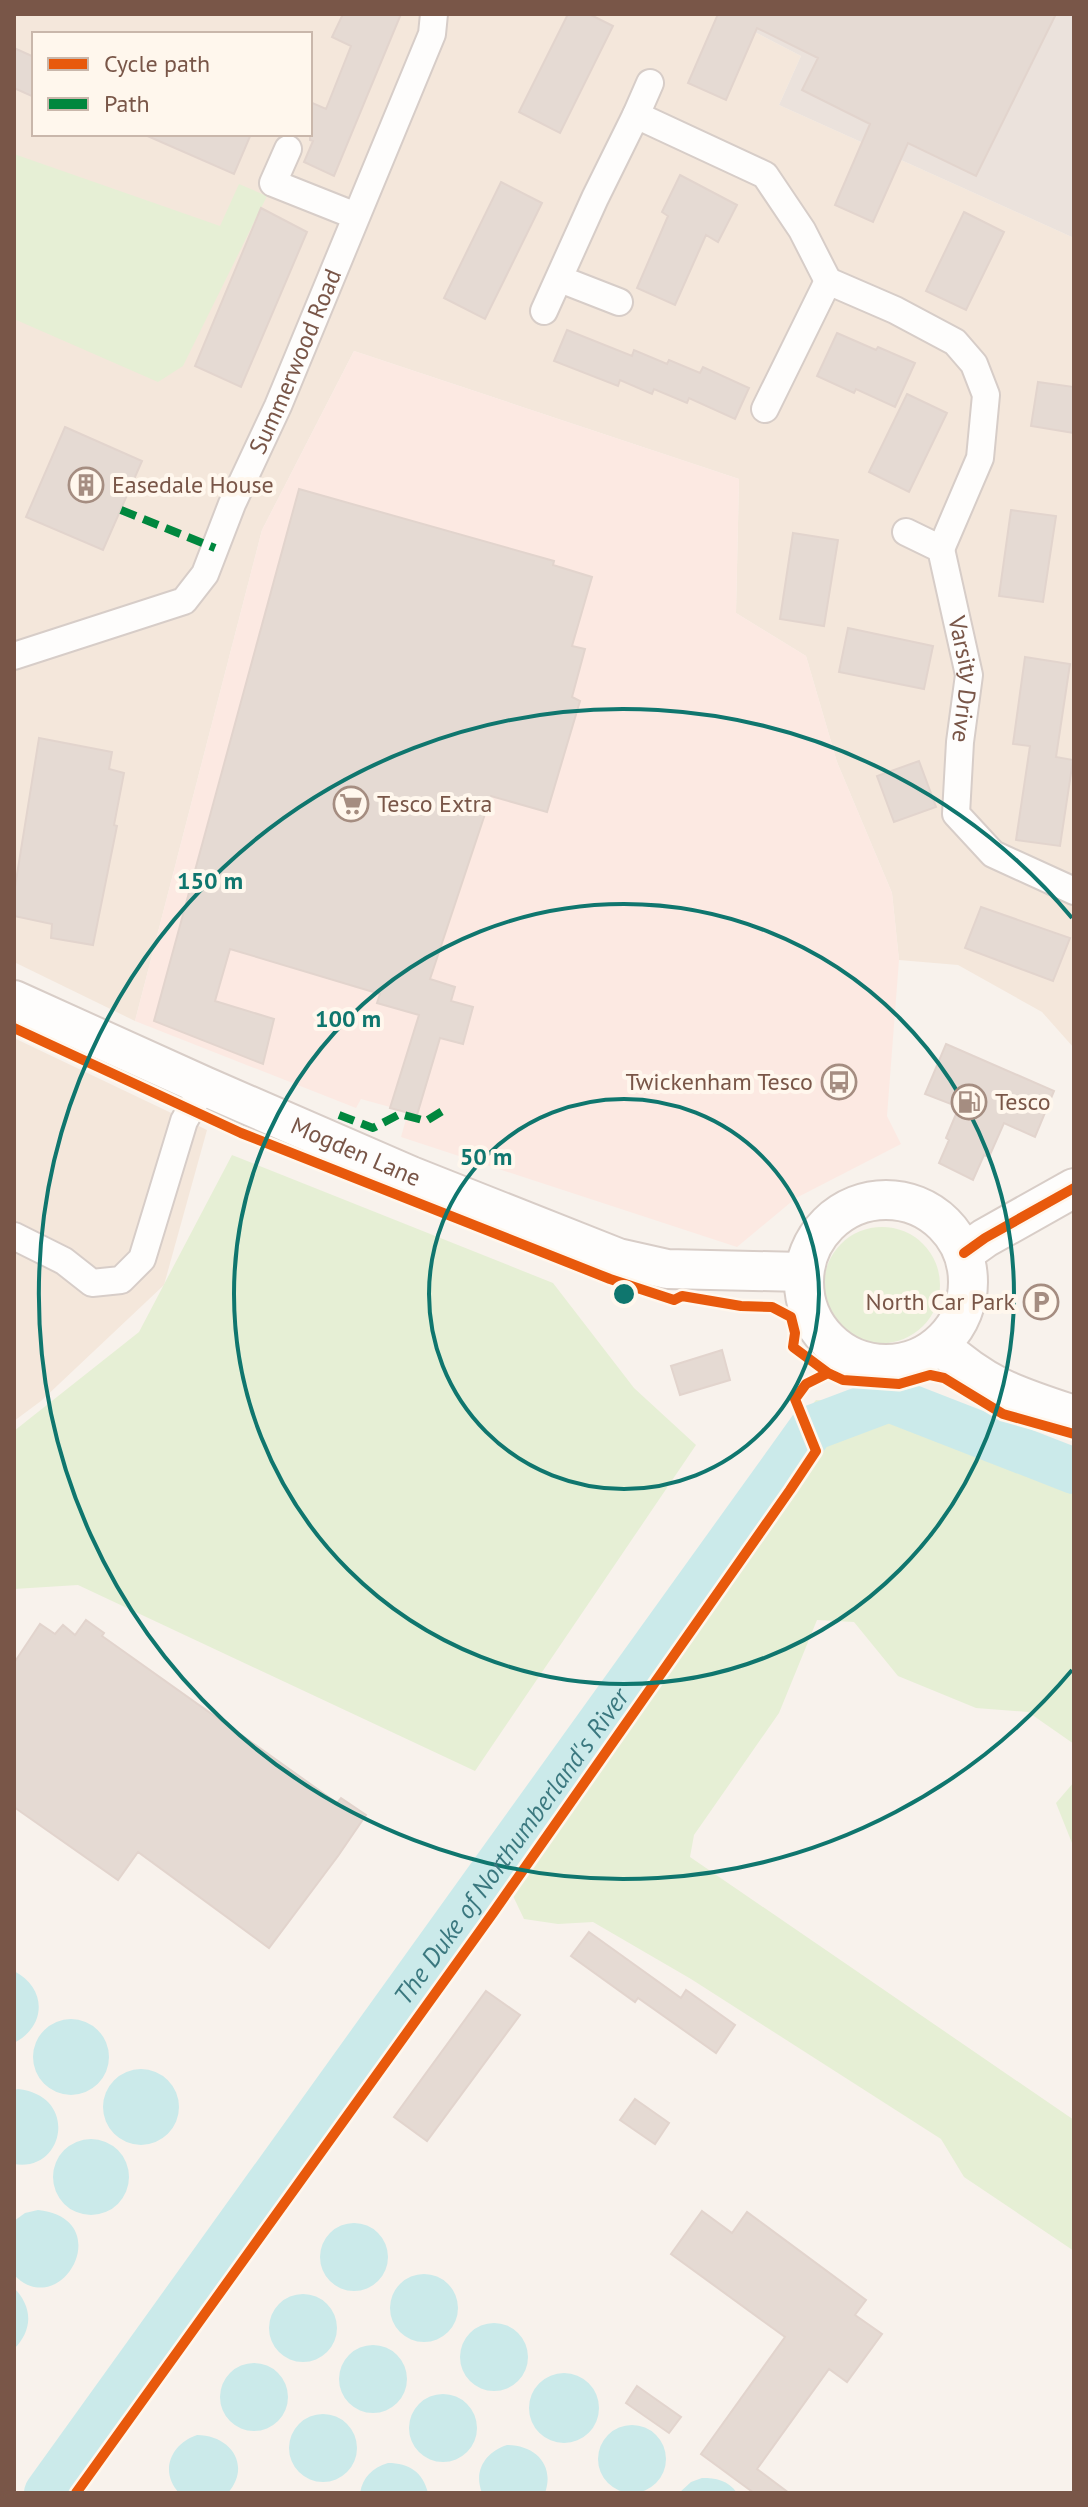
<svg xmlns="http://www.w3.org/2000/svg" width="1088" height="2507" viewBox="0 0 1088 2507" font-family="'PT Sans',sans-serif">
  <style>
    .residential { fill: #f4e7db; fill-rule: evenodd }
    .commercial { fill: #fce9e2 }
    .industrial { fill: #ebe2dc }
    .green { fill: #e6efd5 }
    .water { fill: #cbeaea }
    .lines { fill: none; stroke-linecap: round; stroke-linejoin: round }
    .river { stroke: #cbeaea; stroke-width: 46 }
    .building { fill: #e5dad3; stroke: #e2d4cd; stroke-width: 2 }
    .street-casing { stroke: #d7cdc8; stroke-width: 30 }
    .secondary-casing { stroke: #d8cdc7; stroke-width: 42 }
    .street { stroke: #fefdfc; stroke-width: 26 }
    .secondary { stroke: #fefdfc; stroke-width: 38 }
    .quiet { stroke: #00873e; stroke-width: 8; stroke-dasharray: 16 8; stroke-linecap: butt }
    .cycleway-casing { stroke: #fff7ed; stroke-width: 15 }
    .cycleway { stroke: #e8590c; stroke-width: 10 }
    .ring { fill: none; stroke: #0f766e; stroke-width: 4 }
    .labels { text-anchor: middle; stroke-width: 8; stroke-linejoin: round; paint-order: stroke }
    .street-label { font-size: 24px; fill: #795648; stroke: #fff7ed }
    .poi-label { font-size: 24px; fill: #795648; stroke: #fff7ed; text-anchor: start }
    .water-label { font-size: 26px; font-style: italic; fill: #3b787f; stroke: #fff7ed }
    .centre { fill: #0f766e; stroke: #fff7ed; stroke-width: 4 }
    .ring-label { font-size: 24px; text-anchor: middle; font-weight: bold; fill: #0f766e; stroke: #fff7ed; stroke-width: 8; stroke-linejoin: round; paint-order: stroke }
  </style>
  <rect width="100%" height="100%" fill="#f8f2ec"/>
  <!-- residential -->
  <path class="residential" d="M 14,14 L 720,14 L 801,56 L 779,105 L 1074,238 L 1074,1048 L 1042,1012 L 958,965 L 899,960 L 892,893 L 837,762 L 806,656 L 736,613 L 739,479 L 354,351 L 262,530 L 135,1021 L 14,962 ZM 34,34 L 310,34 L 310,134 L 34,134 Z
    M 14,1038 L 207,1130 L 164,1285 L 41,1401 L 14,1421 Z"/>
  <!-- commercial -->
  <path class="commercial" d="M 354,351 L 739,479 L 736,613 L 806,656 L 837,762 L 892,893 L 899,960 L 887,1116 L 901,1144 L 796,1198 L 737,1247 L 401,1137 L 408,1112 L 361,1099 L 356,1108 L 135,1021 L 262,530 Z"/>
  <!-- industrial -->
  <path class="industrial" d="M 720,14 L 1074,14 L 1074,238 L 779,105 L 801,56 Z"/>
  <!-- green -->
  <path class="green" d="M 14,154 L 220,226 L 239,184 L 267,196 L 183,366 L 158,382 L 14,319 Z
    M 232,1155 L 553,1283 L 634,1388 L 696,1445 L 475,1771 L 78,1585 L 14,1589 L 14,1431 L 139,1332 Z
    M824 1285a58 58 0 1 1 116 0a58 58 0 1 1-116 0Z
    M 816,1400 L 944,1408 L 1074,1458 L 1074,1744 L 1028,1712 L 976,1708 L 898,1676 L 854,1622 L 817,1620 L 779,1713 L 694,1835 L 690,1857 L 1074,2120 L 1074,2251 L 964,2177 L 941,2139 L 691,1979 L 593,1922 L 558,1924 L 524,1919 L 504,1877 L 659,1658 L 781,1494 L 779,1443 Z
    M 1074,1782 L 1074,1848 L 1056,1803 Z"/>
  <!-- water -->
  <path class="water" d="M 14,1971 C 47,1988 47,2026 14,2043 Z
    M33 2057a38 38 0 1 1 76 0a38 38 0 1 1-76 0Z
    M103 2107a38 38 0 1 1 76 0a38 38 0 1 1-76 0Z
    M 18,2089 C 80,2096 64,2173 14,2164 L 14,2090 Z
    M53 2177a38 38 0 1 1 76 0a38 38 0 1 1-76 0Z
    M 38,2210 C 119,2219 61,2323 14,2275 L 14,2221 L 25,2213 Z
    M320 2257a34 34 0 1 1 68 0a34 34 0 1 1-68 0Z
    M390 2308a34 34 0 1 1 68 0a34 34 0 1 1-68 0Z
    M 14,2288 C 33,2307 33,2330 14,2349 Z
    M269 2328a34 34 0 1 1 68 0a34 34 0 1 1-68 0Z
    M460 2357a34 34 0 1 1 68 0a34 34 0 1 1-68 0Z
    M339 2379a34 34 0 1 1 68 0a34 34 0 1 1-68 0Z
    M220 2397a34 34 0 1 1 68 0a34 34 0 1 1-68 0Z
    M529 2408a35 35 0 1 1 70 0a35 35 0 1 1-70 0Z
    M409 2428a34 34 0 1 1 68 0a34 34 0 1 1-68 0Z
    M289 2448a34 34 0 1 1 68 0a34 34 0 1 1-68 0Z
    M598 2459a34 34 0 1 1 68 0a34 34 0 1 1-68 0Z
    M 197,2435 C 230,2435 252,2465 228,2493 L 179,2493 C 159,2471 171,2444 197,2435 Z
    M 507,2445 C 535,2445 555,2465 545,2493 L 482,2493 C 473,2470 486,2452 507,2445 Z
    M 388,2463 C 409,2463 423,2472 428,2493 L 360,2493 C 363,2477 372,2468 388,2463 Z
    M 702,2478 C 716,2478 728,2480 737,2493 L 679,2493 L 691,2482 Z"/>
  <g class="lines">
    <!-- river -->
    <path class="river" id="s1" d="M 47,2493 L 812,1428 L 889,1399 L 1074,1471"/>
  </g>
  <!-- building -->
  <path class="building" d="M 343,14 L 401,14 L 334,176 L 304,162 L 313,141 L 310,140 L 310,102 L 326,109 L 351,46 L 332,37 Z
    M 568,14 L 589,14 L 613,26 L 560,133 L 519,112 Z
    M 718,14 L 1056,14 L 976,176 L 908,143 L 873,222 L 835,205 L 870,124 L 802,90 L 818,58 L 757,28 L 726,100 L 688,83 Z
    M 14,48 L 34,57 L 34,97 L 14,88 Z
    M 143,134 L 251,134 L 234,174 Z
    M 680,175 L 737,205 L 718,242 L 706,235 L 675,305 L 637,288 L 668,216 L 662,212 Z
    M 501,182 L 542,203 L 485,319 L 444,298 Z
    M 261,208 L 307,232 L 241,387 L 195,366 Z
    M 964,212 L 1004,232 L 966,310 L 926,291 Z
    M 567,330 L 632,356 L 634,350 L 667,364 L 669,360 L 700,373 L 703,367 L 749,388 L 735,419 L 689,398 L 687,403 L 654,389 L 652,394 L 620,380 L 618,386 L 554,361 Z
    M 837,333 L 876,350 L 878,347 L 915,363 L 895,407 L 856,389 L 854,393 L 817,376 Z
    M 1038,382 L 1074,387 L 1074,433 L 1031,426 Z
    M 907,394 L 947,413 L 909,492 L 869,472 Z
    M 65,427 L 142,461 L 103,550 L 26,517 Z
    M 299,489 L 554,561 L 553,565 L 592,577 L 572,646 L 585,649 L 572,697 L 580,701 L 547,812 L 491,796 L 430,979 L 455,987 L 451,1001 L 473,1007 L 463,1044 L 440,1038 L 417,1115 L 390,1108 L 419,1015 L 377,1003 L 380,994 L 230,949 L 215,1001 L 274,1019 L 263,1064 L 154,1021 Z
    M 1011,510 L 1056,516 L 1043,602 L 999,596 Z
    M 793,533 L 838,540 L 824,626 L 780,619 Z
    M 848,628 L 933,646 L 924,689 L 839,672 Z
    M 1025,657 L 1070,664 L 1056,757 L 1073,760 L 1060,846 L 1016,840 L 1030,746 L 1013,744 Z
    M 39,738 L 112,752 L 109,769 L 124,773 L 114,825 L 117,826 L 93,945 L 51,938 L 52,924 L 14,916 L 14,893 Z
    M 919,761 L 936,807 L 894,822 L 877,776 Z
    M 981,907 L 1070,938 L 1053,981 L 965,948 Z
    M 946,1044 L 1054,1091 L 1035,1137 L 1004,1123 L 989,1157 L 984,1155 L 973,1180 L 939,1163 L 949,1140 L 946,1138 L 959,1107 L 925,1094 Z
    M 722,1350 L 730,1380 L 680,1395 L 671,1366 Z
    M 86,1620 L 104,1633 L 102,1636 L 337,1803 L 341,1798 L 366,1815 L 338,1856 L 269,1948 L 138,1852 L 118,1880 L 14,1807 L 14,1663 L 40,1624 L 55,1634 L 63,1625 L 75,1635 Z
    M 589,1932 L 681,1998 L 686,1990 L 735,2025 L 716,2053 L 638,1998 L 635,2002 L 571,1956 Z
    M 486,1991 L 520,2015 L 427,2141 L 394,2117 Z
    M 635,2099 L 669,2123 L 655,2144 L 620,2120 Z
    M 702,2211 L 732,2233 L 747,2212 L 866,2300 L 855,2315 L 882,2334 L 847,2382 L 829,2369 L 757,2469 L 789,2493 L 754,2493 L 701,2454 L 785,2337 L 671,2254 Z
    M 637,2386 L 681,2417 L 669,2433 L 626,2403 Z"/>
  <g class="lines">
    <!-- street casing -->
    <g class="street-casing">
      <g id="street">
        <path d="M 650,83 L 636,115 L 765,175 L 802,230 L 828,281"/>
        <path d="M 288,149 L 273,183 L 356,216"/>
        <path d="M 560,279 L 619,302"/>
        <path d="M 544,311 L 595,198 L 636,115"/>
        <path d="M 765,409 L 828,281 L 895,310 L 955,342 L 974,364 L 986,395 L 980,458 L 941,549"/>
        <path id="s2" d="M 906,532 L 941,549 L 969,675 L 960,742 L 956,814 L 993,854 L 1074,891"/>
        <path id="s3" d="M 14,656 L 184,601 L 205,574 L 232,504 L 278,406 L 432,34 L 434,14"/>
        <path d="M 14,1236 L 64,1261 L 92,1283 L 121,1280 L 142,1259 L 184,1121 L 204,1086"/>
      </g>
    </g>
    <!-- secondary casing -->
    <g class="secondary-casing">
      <g id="secondary">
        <path id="s4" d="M 14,1000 L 204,1086 L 411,1176 L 618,1258 L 667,1269 L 802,1272"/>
        <circle cx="886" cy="1282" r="82"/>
        <path d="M 964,1253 L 985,1238 L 1074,1188"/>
        <path d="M 940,1345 C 986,1387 1016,1396 1074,1415"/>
      </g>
    </g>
    <!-- street -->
    <use href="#street" class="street"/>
    <!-- secondary -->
    <use href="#secondary" class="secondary"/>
    <!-- quiet -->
    <path class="quiet" d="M 121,510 L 215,548
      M 339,1115 L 373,1128 L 400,1114 L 426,1121 L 444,1110"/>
    <!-- cycleway casing -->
    <g class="cycleway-casing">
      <path id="cycleway" d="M 14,1028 L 241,1133 L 610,1279 L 674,1300 L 682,1296 L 741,1306 L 772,1307 L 791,1317 L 795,1333 L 793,1347 L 828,1373 L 843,1380 L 899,1384 L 930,1375 L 944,1378 L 1003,1414 L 1074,1434
        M 964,1253 L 985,1238 L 1074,1188
        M 76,2493 L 493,1913 L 790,1490 L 816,1451 L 795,1399 L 806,1384 L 828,1373"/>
    </g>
    <!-- cycleway -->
    <use href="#cycleway" class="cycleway"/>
  </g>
  <!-- distance rings -->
  <g class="ring">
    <circle cx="624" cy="1294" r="195"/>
    <circle cx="624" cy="1294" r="390"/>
    <path d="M1072 1670A585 585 0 1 1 1072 918"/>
  </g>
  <!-- icons -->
  <defs>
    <g id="building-ring" transform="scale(1.8)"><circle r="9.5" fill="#fff7ed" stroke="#a58d81" stroke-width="1.5"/><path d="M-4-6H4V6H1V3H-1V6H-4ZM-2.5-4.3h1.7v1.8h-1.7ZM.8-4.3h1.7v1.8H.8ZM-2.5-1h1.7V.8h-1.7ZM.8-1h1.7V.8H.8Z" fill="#a58d81"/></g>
    <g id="supermarket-ring" transform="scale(1.8)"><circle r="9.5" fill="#fff7ed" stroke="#a58d81" stroke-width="1.5"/><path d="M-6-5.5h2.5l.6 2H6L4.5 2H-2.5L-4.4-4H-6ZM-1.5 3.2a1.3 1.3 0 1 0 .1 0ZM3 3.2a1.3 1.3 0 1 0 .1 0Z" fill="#a58d81"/></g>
    <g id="bus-ring" transform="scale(1.8)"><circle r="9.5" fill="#fff7ed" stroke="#a58d81" stroke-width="1.5"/><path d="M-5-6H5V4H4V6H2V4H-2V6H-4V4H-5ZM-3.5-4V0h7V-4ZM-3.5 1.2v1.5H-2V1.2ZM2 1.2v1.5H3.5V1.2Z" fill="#a58d81"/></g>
    <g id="fuel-ring" transform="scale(1.8)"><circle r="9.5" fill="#fff7ed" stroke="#a58d81" stroke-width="1.5"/><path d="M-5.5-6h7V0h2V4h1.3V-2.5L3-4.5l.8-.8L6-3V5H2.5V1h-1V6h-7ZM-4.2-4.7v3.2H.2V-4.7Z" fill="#a58d81"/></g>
    <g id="parking-ring" transform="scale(1.8)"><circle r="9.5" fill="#fff7ed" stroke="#a58d81" stroke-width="1.5"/><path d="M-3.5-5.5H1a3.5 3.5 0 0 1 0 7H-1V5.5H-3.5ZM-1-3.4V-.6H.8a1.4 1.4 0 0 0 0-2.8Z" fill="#a58d81"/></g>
  </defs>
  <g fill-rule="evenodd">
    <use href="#building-ring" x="86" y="485"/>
    <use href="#supermarket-ring" x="351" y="804"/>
    <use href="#bus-ring" x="839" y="1082"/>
    <use href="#fuel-ring" x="969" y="1102"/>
    <use href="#parking-ring" x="1041" y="1302"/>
  </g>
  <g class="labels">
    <!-- street labels -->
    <g class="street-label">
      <text dy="8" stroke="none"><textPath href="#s3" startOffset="444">Summerwood Road</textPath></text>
      <text dy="8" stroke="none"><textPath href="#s2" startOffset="172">Varsity Drive</textPath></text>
      <text dy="8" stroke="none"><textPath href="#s4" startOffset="374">Mogden Lane</textPath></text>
    </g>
    <!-- poi labels -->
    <g class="poi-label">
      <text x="112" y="493">Easedale House</text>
      <text x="377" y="812">Tesco Extra</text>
      <text x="813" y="1090" text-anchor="end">Twickenham Tesco</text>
      <text x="995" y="1110">Tesco</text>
      <text x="1015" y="1310" text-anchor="end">North Car Park</text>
    </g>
    <!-- water labels -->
    <g class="water-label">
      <text dy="9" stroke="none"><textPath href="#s1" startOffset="796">The Duke of Northumberland's River</textPath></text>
    </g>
  </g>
  <circle cx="624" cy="1294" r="12" class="centre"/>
  <g class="ring-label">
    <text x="210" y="889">150 m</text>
    <text x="348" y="1027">100 m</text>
    <text x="486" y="1165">50 m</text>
  </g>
  <!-- border -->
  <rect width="1088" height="2507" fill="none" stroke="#795648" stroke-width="32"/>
  <!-- legend -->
  <rect x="32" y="32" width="280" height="104" fill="#fff7ed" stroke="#c9b7ab" stroke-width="2"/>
  <rect x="48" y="58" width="40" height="12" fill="#e8590c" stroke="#c9b7ab" stroke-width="2"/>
  <text x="104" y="72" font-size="24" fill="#795648">Cycle path</text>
  <rect x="48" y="98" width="40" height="12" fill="#00873e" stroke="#c9b7ab" stroke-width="2"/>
  <text x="104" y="112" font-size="24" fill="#795648">Path</text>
</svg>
